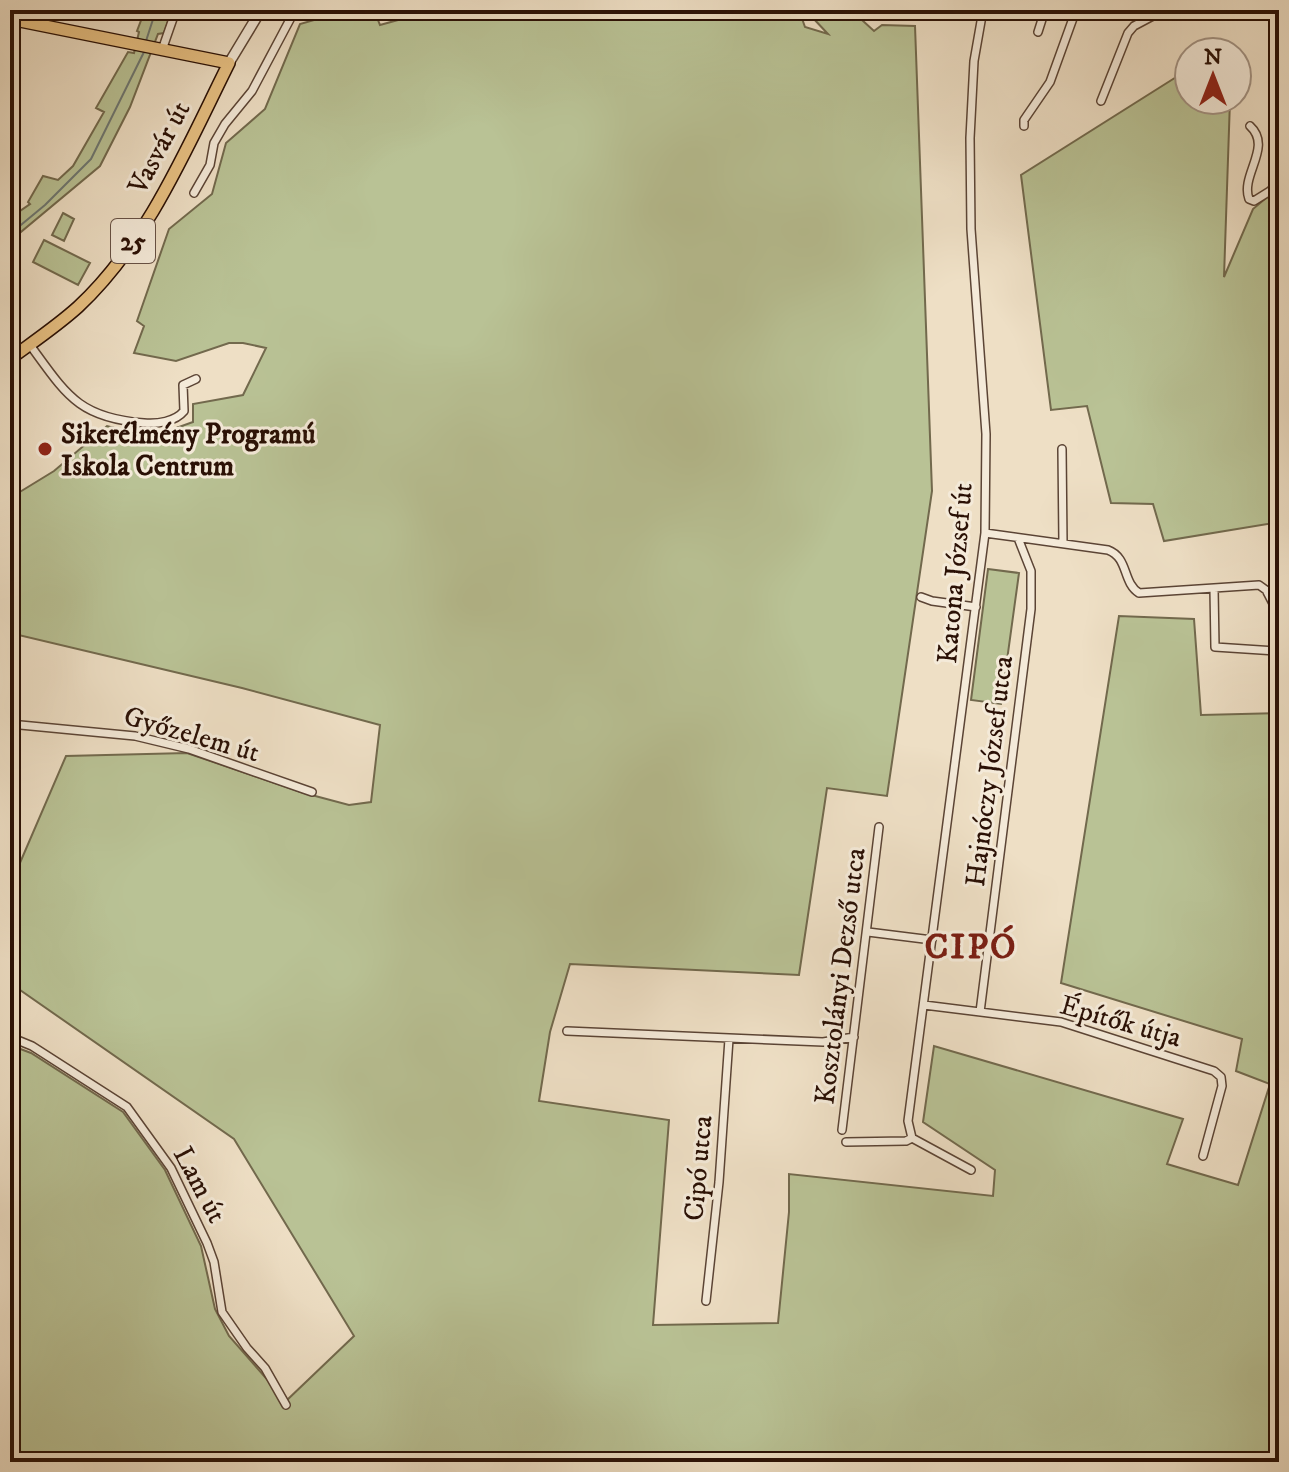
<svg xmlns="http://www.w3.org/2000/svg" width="1289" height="1472" viewBox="0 0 1289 1472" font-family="'IM FELL DW Pica',serif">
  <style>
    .green { fill: #b9c295; stroke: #72694d; stroke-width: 2 }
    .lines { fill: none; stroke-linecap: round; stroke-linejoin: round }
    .stream { stroke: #6d7772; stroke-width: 2 }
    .minor-casing { stroke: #5b4435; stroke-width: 10 }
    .tertiary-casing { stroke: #5b4435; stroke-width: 12 }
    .primary-casing { stroke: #2a1005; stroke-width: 14 }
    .minor { stroke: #f4ead9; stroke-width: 7 }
    .tertiary { stroke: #f4ead9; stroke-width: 9 }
    .primary { stroke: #e7c082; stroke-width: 11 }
    .poi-dot { fill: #8f2418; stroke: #f4ead9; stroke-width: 3 }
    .labels { text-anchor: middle; stroke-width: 6; stroke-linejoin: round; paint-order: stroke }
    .shield { fill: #f4ead9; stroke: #675145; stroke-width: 2 }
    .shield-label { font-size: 26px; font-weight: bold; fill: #2a1005 }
    .street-label { font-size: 28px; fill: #2a1005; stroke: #f4ead9 }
    .poi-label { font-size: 28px; font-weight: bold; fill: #2a1005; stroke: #f4ead9; text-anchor: start }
    .district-label { font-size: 36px; font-weight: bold; letter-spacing: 2px; fill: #7a1f14; stroke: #f4ead9 }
  </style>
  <rect width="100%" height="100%" fill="#eedfc5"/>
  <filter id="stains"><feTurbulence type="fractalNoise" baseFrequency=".0025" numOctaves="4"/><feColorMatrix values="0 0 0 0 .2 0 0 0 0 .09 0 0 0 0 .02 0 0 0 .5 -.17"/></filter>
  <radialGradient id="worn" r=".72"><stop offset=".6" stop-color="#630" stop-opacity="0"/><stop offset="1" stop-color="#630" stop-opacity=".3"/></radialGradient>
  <!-- green -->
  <path class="green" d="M 145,10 L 172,10 L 164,33 L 158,34 L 130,107 L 100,166 L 10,241 L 10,213 L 14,215 L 30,204 L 28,202 L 43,176 L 58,180 L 73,166 L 104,112 L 96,108 L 128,52 L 134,53 L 139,32 L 137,31 Z
    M 349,10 L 374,10 L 380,25 L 398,20 L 395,10 L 799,10 L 805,27 L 828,34 L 812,17 L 820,10 L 851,10 L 874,31 L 882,25 L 915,26 L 932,491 L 887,796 L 827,788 L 799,975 L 570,964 L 550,1032 L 539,1101 L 669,1120 L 653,1325 L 778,1323 L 789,1212 L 789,1174 L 993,1196 L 995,1170 L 923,1122 L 934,1046 L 1183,1119 L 1167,1164 L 1238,1185 L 1270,1084 L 1236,1071 L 1242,1039 L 1061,983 L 1119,616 L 1194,619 L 1201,715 L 1279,713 L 1279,1462 L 10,1462 L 10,1045 L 31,1053 L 123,1112 L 165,1170 L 201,1246 L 215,1309 L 229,1336 L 286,1401 L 354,1336 L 234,1139 L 10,983 L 10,886 L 66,756 L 187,753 L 304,793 L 349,805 L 371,802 L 380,725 L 242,688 L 10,633 L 10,498 L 54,471 L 107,426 L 151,437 L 193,422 L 193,404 L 243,395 L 266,348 L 243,343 L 229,343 L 176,361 L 134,353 L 144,326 L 137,321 L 169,229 L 212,194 L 226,143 L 265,109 L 300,24 Z
    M 1189,69 L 1189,100 L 1230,100 L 1224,277 L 1253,209 L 1279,187 L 1279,522 L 1164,541 L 1153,504 L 1111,503 L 1087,406 L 1051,410 L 1021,175 Z
    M 63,213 L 74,219 L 64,241 L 52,235 Z
    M 44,240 L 90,263 L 78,285 L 33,262 Z
    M 988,569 L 1019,573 L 1001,704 L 971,700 Z"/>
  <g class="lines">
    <!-- stream -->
    <path class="stream" d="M 146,41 L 156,10
      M 10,234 L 45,205 L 91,159 L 144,52"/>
    <!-- minor casing -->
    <g class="minor-casing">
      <path id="minor" d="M 1038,32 L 1045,10
        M 162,50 L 176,10
        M 1101,101 L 1128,33 L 1134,26 L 1164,10
        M 1024,126 L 1024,120 L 1050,82 L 1076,10
        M 1250,126 C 1273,147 1240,175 1249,199 L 1254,201 L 1270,191 L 1279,182
        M 194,193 L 210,165 L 214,143 L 225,124 L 252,91 L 295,10
        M 30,345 C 66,394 78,418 144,423 C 157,424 175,422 184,411 L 183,385 L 196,379
        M 1062,449 L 1063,543
        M 985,533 L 1108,550 C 1129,558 1122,582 1139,593 L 1259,585 L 1266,590 L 1279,615
        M 1214,589 L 1215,647 L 1277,651
        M 921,597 L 932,601 L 976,607
        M 10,724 L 135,736 L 189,749 L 312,792
        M 868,932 L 932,940
        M 924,1005 L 1061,1022 L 1214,1071 L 1221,1077 L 1222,1086 L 1203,1156
        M 980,1012 L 1031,609 L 1031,571 L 1018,538
        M 567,1031 L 823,1042 L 854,1037
        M 10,1037 L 32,1046 L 127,1107 L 171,1168 L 207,1243 L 214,1262 L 222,1312 L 247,1348 L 265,1368 L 286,1405
        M 842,1130 L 879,827
        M 912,1138 L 908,1121 L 911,1098 L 985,533 L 986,434 L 971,229 L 970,138 L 974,61 L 983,10
        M 846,1142 L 906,1141 L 912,1138 L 971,1170
        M 706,1301 L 719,1182 L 729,1039"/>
    </g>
    <!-- tertiary casing -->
    <g class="tertiary-casing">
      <path id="tertiary" d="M 229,63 L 261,10"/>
    </g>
    <!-- primary casing -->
    <g class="primary-casing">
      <path id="primary" d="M 10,19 L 229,63 C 187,147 148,242 78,307 C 57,326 33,342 10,359"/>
    </g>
    <!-- minor -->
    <use href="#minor" class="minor"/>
    <!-- tertiary -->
    <use href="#tertiary" class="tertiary"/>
    <!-- primary -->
    <use href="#primary" class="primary"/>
  </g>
  <!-- markers -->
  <circle class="poi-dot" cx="45" cy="449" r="8"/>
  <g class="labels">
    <!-- shield labels -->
    <rect class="shield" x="111" y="219" width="44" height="44" rx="6"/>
    <g class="shield-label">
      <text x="133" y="250">25</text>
    </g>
    <!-- street labels -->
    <g class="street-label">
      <text transform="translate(158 147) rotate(-62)" y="10">Vasvár út</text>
      <text transform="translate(954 573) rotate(-85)" y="10">Katona József út</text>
      <text transform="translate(192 733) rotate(16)" y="10">Győzelem út</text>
      <text transform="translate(988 771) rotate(-83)" y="10">Hajnóczy József utca</text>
      <text transform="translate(839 976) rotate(-83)" y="10">Kosztolányi Dezső utca</text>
      <text transform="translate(1121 1020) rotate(16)" y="10">Építők útja</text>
      <text transform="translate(697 1168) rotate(-85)" y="10">Cipó utca</text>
      <text transform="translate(201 1184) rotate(62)" y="10">Lam út</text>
    </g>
    <!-- poi labels -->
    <g class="poi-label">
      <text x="61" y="443">Sikerélmény Programú<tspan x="61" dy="32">Iskola Centrum</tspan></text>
    </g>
    <!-- district labels -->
    <g class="district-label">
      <text x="971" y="958">CIPÓ</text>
    </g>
  </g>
  <!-- margin -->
  <rect width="1289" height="1472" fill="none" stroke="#eedfc5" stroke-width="40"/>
  <rect x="12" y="12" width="1265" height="1448" fill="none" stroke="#2a1005" stroke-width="4"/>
  <rect x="20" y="20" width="1249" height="1432" fill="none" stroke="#2a1005" stroke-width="2"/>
  <!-- north arrow -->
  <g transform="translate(1213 76)"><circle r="38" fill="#f4ead9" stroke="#a39384" stroke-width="2"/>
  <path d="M0-6L14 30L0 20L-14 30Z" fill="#8f2418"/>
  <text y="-12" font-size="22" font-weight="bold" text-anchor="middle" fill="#2a1005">N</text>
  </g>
  <rect width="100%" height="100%" filter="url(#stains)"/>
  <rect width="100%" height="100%" fill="url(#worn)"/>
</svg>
